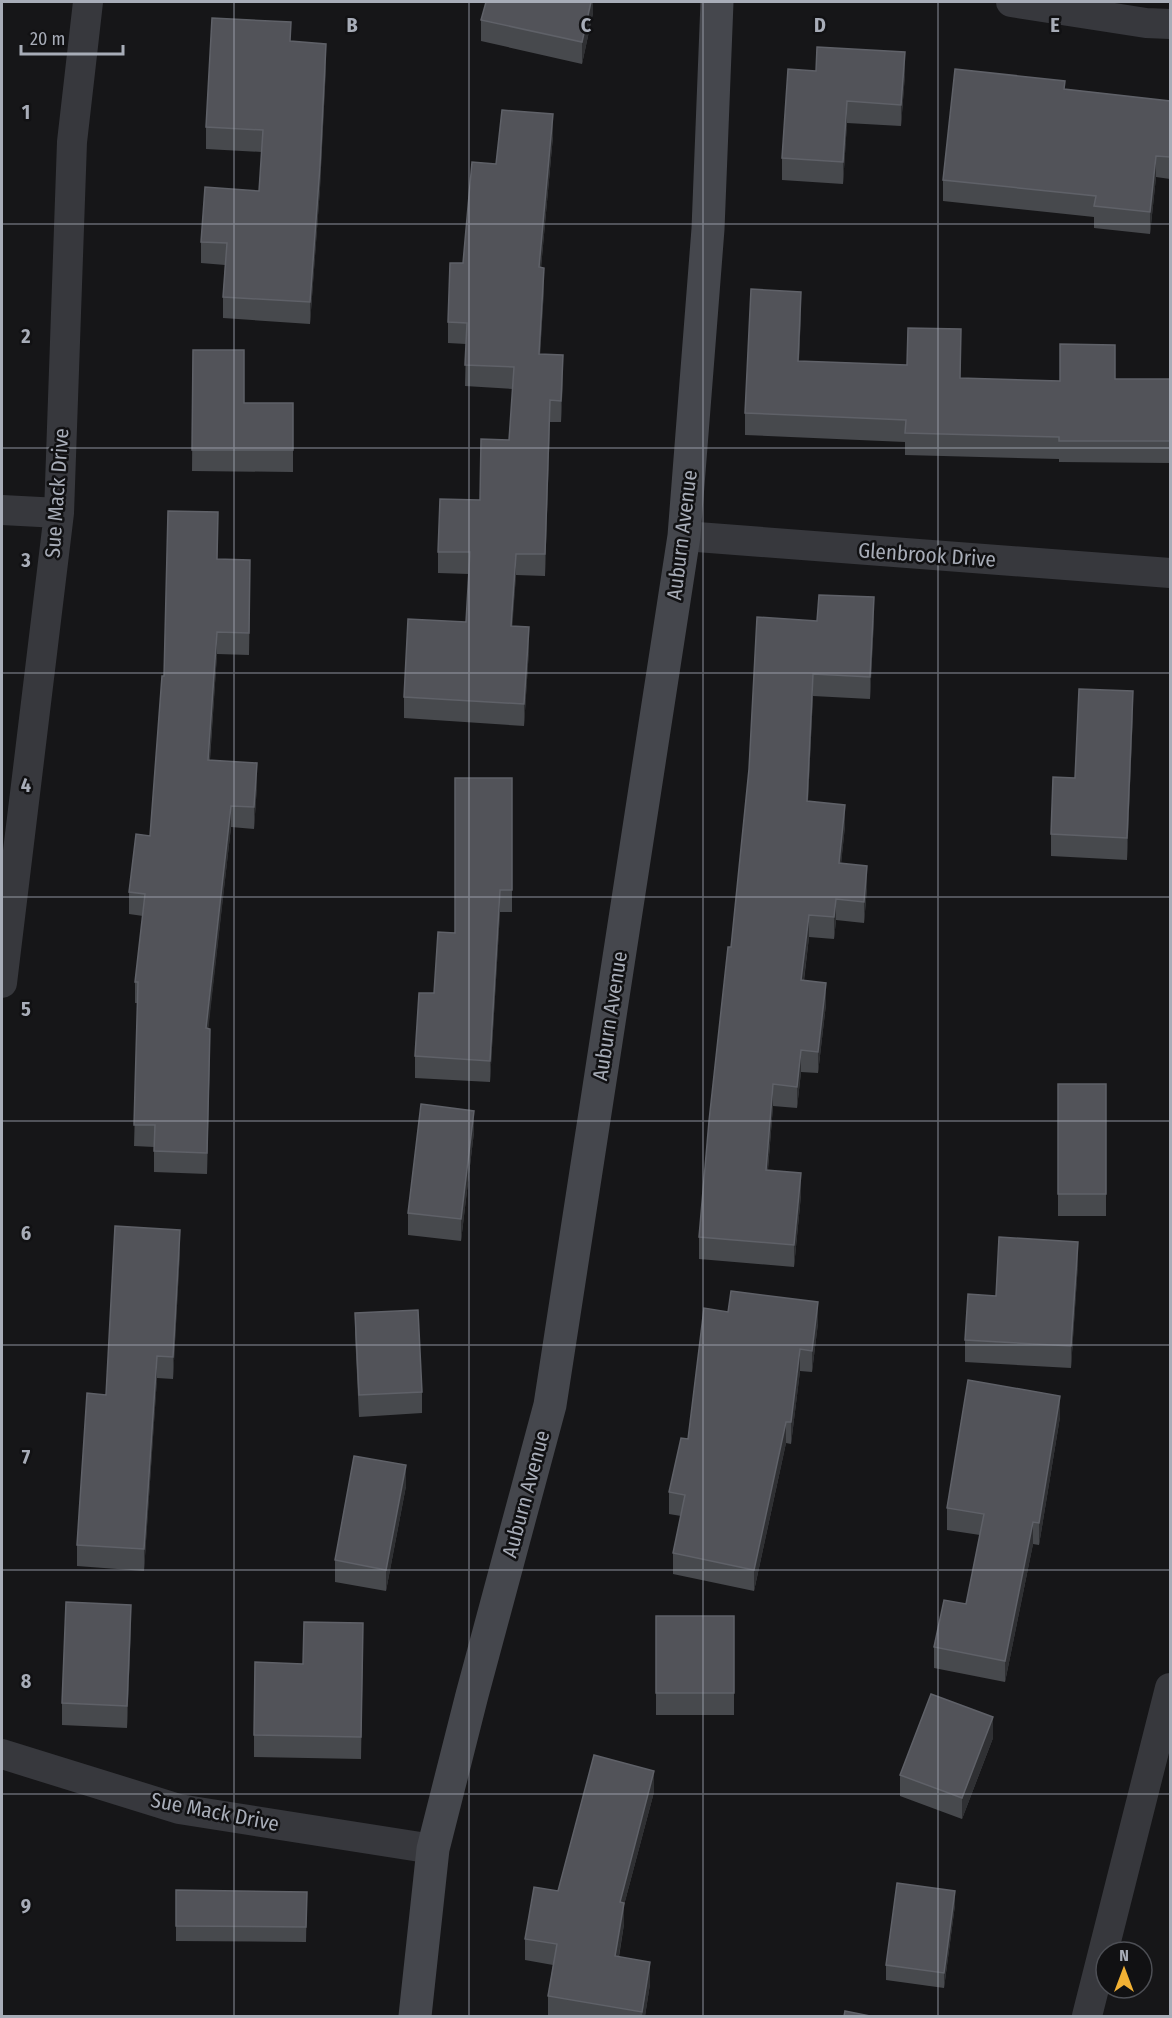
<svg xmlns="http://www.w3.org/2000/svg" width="1172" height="2018" viewBox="0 0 1172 2018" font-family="'Fira Sans Condensed',sans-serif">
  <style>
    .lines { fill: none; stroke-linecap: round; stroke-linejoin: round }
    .street { stroke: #37383d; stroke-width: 30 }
    .secondary { stroke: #45474d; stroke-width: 33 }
    .wall { fill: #47494d }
    .shaded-wall { fill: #2f3033 }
    .building { fill: #525359; stroke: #5f6168; stroke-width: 1.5 }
    .grid { fill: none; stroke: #a8adb8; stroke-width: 1.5; stroke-opacity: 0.55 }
    .labels { text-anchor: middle; stroke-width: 5; stroke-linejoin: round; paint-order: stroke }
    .street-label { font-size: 21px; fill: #a8adb8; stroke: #111113 }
    .grid-label { font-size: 20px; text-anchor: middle; font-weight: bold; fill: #a8adb8; stroke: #111113; stroke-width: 5; stroke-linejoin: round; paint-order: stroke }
  </style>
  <rect width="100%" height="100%" fill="#161618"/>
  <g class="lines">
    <!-- street -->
    <path class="street" d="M 1011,2 L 1146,23 L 1170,24
      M 2,510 L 59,513
      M 684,536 L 1170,573
      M 2,983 L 59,513 L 72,142 L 88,2
      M 2,1754 L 179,1809 L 433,1849
      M 1087,2016 L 1170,1688"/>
    <!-- secondary -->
    <path class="secondary" d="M 415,2016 L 433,1849 L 472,1695 L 550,1405 L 684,536 L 708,229 L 717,2"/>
  </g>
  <!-- wall -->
  <path class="wall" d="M 593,2 L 593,13 L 582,64 L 481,41 L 481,20 Z
    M 291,41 L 326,66 L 320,188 L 310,324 L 223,318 L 223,297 L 225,265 L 201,263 L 201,242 L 259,191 L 262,152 L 206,149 L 206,127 Z
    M 816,71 L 905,74 L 901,126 L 847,123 L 843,184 L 782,180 L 782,158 Z
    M 1065,89 L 1170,101 L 1170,179 L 1156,177 L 1150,234 L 1094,228 L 1094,217 L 943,201 L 943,180 Z
    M 553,136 L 541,268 L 544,289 L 540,354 L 563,377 L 561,422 L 550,422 L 545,576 L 516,575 L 512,626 L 529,649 L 524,726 L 404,718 L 404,697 L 466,622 L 469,574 L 438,573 L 438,552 L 480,500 L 509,440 L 513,389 L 465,386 L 466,344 L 448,343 L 448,322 L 496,164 Z
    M 801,313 L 799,361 L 907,365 L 961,351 L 960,378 L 1060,381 L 1115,379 L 1170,379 L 1170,463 L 1059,462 L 1059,459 L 905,455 L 905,442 L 745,435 L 745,413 Z
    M 193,350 L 244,403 L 293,403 L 293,472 L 192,471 Z
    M 218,534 L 217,560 L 250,582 L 249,655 L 217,654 L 210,760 L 257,785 L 254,829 L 231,827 L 208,1028 L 210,1050 L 207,1174 L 154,1172 L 154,1147 L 134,1146 L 138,1003 L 135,1003 L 135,982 L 143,916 L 129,914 L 129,892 L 150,836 L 164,676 Z
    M 874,619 L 870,699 L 813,696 L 808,801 L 845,826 L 841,863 L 867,888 L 864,923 L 836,920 L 834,939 L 809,937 L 804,981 L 826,1004 L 818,1073 L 801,1072 L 797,1108 L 773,1106 L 768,1170 L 801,1195 L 794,1267 L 699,1259 L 699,1237 L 731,947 L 817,621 Z
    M 1133,712 L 1127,860 L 1051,856 L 1051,834 L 1075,778 Z
    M 512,778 L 512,912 L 500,912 L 490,1082 L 415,1078 L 415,1056 L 434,993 Z
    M 1058,1084 L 1106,1084 L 1106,1216 L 1058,1216 Z
    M 474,1132 L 461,1241 L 408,1235 L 408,1213 Z
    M 180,1251 L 173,1379 L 157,1378 L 144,1571 L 77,1566 L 77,1545 L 106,1395 Z
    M 1078,1263 L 1071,1368 L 965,1362 L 965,1340 L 996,1296 Z
    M 355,1313 L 422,1392 L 422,1413 L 359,1417 L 355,1334 Z
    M 818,1323 L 812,1372 L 800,1371 L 791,1444 L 786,1443 L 754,1591 L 673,1574 L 673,1553 L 681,1516 L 669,1514 L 669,1492 L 688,1439 Z
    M 1060,1417 L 1039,1545 L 1033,1544 L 1005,1682 L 934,1668 L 934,1647 L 966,1604 L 980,1535 L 947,1530 L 947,1508 Z
    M 406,1486 L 386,1591 L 335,1582 L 335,1560 Z
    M 656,1616 L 734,1616 L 734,1715 L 656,1715 Z
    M 131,1626 L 127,1728 L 62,1725 L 62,1703 Z
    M 363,1644 L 361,1759 L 254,1757 L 254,1735 Z
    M 993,1738 L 962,1819 L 900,1796 L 900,1775 Z
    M 654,1792 L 624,1905 L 624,1924 L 619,1957 L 650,1984 L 645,2016 L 548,2016 L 548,1996 L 553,1965 L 525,1960 L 525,1939 L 558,1891 Z
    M 307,1892 L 306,1942 L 176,1941 L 176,1926 Z
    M 955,1905 L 944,1988 L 886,1980 L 886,1965 Z"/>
  <!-- shaded-wall -->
  <path class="shaded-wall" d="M 591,2 L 593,2 L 593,13 L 582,64 L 582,42 Z
    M 326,44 L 326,66 L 320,188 L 310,324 L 310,302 Z
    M 905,52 L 905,74 L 901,126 L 901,105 Z
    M 847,101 L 847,123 L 843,184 L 843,162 Z
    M 553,114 L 553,136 L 539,289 L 539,267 Z
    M 1156,156 L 1156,177 L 1150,234 L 1150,212 Z
    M 544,268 L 544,289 L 539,375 L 539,354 Z
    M 801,292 L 801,313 L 798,382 L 798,361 Z
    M 563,355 L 563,377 L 561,422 L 561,401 Z
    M 550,400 L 550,422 L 545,576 L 545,554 Z
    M 516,554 L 516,575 L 511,648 L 511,626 Z
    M 250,560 L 250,582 L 249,655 L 249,633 Z
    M 874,597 L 874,619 L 870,699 L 870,677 Z
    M 529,627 L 529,649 L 524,726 L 524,704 Z
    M 217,632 L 217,654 L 208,782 L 208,760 Z
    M 813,674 L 813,696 L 807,822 L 807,801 Z
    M 1133,691 L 1133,712 L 1127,860 L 1127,838 Z
    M 257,763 L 257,785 L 254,829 L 254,807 Z
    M 845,805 L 845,826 L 839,885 L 839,863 Z
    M 231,806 L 231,827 L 206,1050 L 206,1028 Z
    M 867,866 L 867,888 L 864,923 L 864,902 Z
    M 500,890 L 500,912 L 490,1082 L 490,1061 Z
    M 836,899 L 836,920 L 834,939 L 834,917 Z
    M 809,915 L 809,937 L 801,1002 L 801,980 Z
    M 826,983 L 826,1004 L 818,1073 L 818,1052 Z
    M 210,1029 L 210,1050 L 207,1174 L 207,1153 Z
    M 801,1050 L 801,1072 L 797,1108 L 797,1087 Z
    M 773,1084 L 773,1106 L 766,1191 L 766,1170 Z
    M 474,1111 L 474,1132 L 461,1241 L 461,1219 Z
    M 801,1173 L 801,1195 L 794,1267 L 794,1245 Z
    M 180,1230 L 180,1251 L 173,1379 L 173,1357 Z
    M 1078,1242 L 1078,1263 L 1071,1368 L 1071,1346 Z
    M 818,1302 L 818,1323 L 812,1372 L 812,1351 Z
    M 800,1349 L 800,1371 L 791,1444 L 791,1422 Z
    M 157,1356 L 157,1378 L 144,1571 L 144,1549 Z
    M 1060,1396 L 1060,1417 L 1039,1545 L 1039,1523 Z
    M 786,1422 L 786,1443 L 754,1591 L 754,1570 Z
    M 406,1465 L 406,1486 L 386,1591 L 386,1570 Z
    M 1033,1522 L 1033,1544 L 1005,1682 L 1005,1661 Z
    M 131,1605 L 131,1626 L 127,1728 L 127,1706 Z
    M 993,1717 L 993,1738 L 962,1819 L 962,1798 Z
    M 654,1771 L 654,1792 L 624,1905 L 624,1924 L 615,1978 L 615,1956 L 620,1902 Z
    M 955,1891 L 955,1905 L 944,1988 L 944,1973 Z
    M 650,1962 L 650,1984 L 645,2016 L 642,2016 Z"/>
  <!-- building -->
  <path class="building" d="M 486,2 L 591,2 L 582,42 L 481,20 Z
    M 212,18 L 291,22 L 290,41 L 326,44 L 320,166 L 310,302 L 223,297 L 227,243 L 201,242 L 205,187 L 259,191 L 263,130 L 206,127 Z
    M 817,47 L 905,52 L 901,105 L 847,101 L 843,162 L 782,158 L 788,69 L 816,71 Z
    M 955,69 L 1065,81 L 1064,89 L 1170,101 L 1170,157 L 1156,156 L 1150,212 L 1094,206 L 1096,196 L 943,180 Z
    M 502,110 L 553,114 L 539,267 L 544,268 L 539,354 L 563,355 L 561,401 L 550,400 L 545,554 L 516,554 L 511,626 L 529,627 L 524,704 L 404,697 L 408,619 L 466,622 L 470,552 L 438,552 L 440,499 L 480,500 L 481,439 L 509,440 L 514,367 L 465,365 L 467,323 L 448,322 L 450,263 L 463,263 L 472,162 L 496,164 Z
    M 751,289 L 801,292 L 798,361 L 907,365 L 908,328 L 961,329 L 960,378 L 1060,381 L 1060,344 L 1115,345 L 1115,379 L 1170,379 L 1170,441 L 1059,441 L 1059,437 L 905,433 L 906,420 L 745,413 Z
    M 193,350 L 244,350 L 244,403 L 293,403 L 293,450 L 192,450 Z
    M 168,511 L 218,512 L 217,559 L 250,560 L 249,633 L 217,632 L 208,760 L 257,763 L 254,807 L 231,806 L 206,1028 L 210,1029 L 207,1153 L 154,1151 L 155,1125 L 134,1125 L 138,982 L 135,982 L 145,894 L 129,892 L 136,834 L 150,836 L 162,676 L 164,676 Z
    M 819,595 L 874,597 L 870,677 L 813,674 L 807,801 L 845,805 L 839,863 L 867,866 L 864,902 L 836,899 L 834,917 L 809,915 L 801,980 L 826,983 L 818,1052 L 801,1050 L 797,1087 L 773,1084 L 766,1170 L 801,1173 L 794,1245 L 699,1237 L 709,1121 L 728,947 L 731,947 L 749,769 L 757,617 L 817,621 Z
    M 1079,689 L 1133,691 L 1127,838 L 1051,834 L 1053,777 L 1075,778 Z
    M 455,778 L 512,778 L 512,890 L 500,890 L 490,1061 L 415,1056 L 419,993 L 434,993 L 438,932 L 455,933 Z
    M 1058,1084 L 1106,1084 L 1106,1194 L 1058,1194 Z
    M 421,1104 L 474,1111 L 461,1219 L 408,1213 Z
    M 115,1226 L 180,1230 L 173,1357 L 157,1356 L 144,1549 L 77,1545 L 87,1393 L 106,1395 Z
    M 999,1237 L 1078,1242 L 1071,1346 L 965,1340 L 968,1294 L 996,1296 Z
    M 731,1291 L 818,1302 L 812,1351 L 800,1349 L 791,1422 L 786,1422 L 754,1570 L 673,1553 L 685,1495 L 669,1492 L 681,1438 L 688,1439 L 704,1308 L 728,1312 Z
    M 418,1310 L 422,1392 L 359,1395 L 355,1313 Z
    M 968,1380 L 1060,1396 L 1039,1523 L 1033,1522 L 1005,1661 L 934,1647 L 944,1600 L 966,1604 L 984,1514 L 947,1508 Z
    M 354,1456 L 406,1465 L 386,1570 L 335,1560 Z
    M 66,1602 L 131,1605 L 127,1706 L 62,1703 Z
    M 656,1616 L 734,1616 L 734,1693 L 656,1693 Z
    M 304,1622 L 363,1623 L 361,1737 L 254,1735 L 255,1662 L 303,1664 Z
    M 931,1694 L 993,1717 L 962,1798 L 900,1775 Z
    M 594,1755 L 654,1771 L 620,1902 L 624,1903 L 615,1956 L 650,1962 L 642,2012 L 548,1996 L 557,1944 L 525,1939 L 534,1887 L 558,1891 Z
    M 897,1883 L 955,1891 L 944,1973 L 886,1965 Z
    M 176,1890 L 307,1892 L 306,1927 L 176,1926 Z
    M 845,2011 L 870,2016 L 844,2016 Z"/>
  <!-- grid -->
  <path class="grid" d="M 234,2 L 234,2016M 469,2 L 469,2016M 703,2 L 703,2016M 938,2 L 938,2016M 2,224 L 1170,224M 2,448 L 1170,448M 2,673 L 1170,673M 2,897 L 1170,897M 2,1121 L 1170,1121M 2,1345 L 1170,1345M 2,1570 L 1170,1570M 2,1794 L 1170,1794"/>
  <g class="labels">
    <!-- street labels -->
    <g class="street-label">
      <text transform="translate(57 493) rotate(-86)" y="7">Sue Mack Drive</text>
      <text transform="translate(682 535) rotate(-83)" y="7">Auburn Avenue</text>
      <text transform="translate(927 555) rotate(4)" y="7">Glenbrook Drive</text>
      <text transform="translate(610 1016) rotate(-81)" y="7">Auburn Avenue</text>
      <text transform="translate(526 1494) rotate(-75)" y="7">Auburn Avenue</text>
      <text transform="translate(215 1812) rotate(11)" y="7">Sue Mack Drive</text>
    </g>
  </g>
  <g class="grid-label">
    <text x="352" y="32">B</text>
    <text x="586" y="32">C</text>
    <text x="820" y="32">D</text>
    <text x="1055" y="32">E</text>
    <text x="26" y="119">1</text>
    <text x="26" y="343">2</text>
    <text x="26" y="567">3</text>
    <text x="26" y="792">4</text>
    <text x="26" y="1016">5</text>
    <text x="26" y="1240">6</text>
    <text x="26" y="1464">7</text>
    <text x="26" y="1688">8</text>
    <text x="26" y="1913">9</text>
  </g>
  <!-- border -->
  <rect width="1172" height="2018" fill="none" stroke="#a8adb8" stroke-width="6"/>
  <!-- north arrow -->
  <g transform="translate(1124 1970)"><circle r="28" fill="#111113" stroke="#4d4f55" stroke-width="1.5"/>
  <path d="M0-4.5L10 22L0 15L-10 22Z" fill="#f2b134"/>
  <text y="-9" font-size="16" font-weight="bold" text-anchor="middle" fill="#a8adb8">N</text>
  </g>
  <!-- scale -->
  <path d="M21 45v9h102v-9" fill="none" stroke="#a8adb8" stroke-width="3"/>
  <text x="30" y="45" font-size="18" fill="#a8adb8" stroke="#111113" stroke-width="4.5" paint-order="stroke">20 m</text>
</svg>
